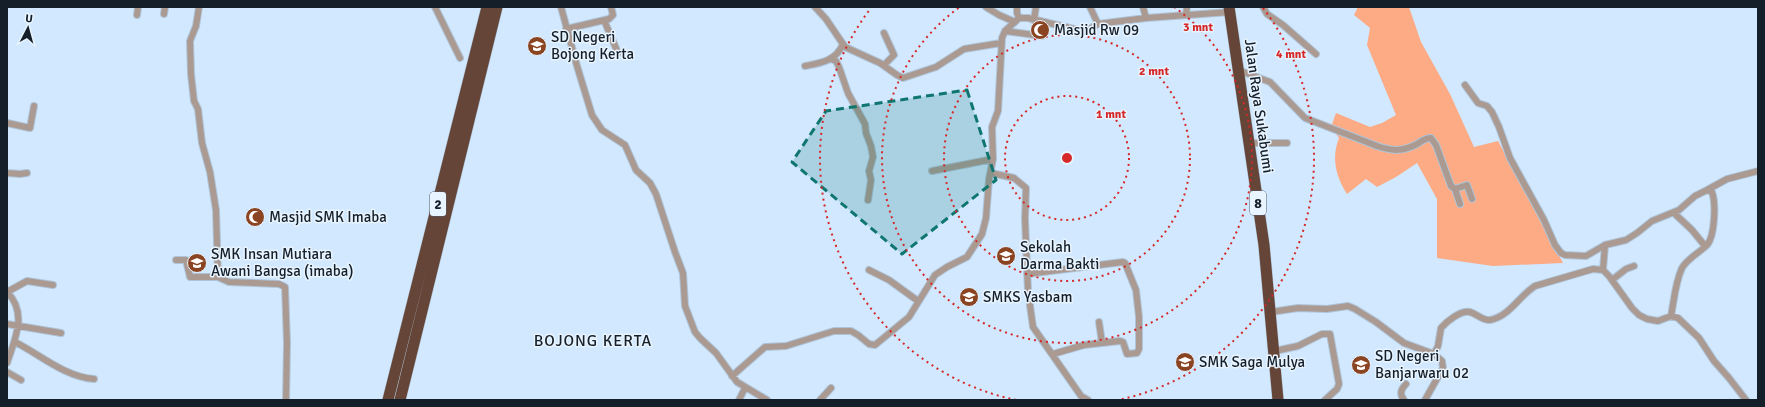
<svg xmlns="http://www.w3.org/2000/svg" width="1765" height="407" viewBox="0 0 1765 407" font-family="Signika,sans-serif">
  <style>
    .green { fill: #fcab85 }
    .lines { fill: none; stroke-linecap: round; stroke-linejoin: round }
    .street-casing { stroke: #afc4d8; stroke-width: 8 }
    .highway-casing { stroke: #afc4d8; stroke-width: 12 }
    .street { stroke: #aa9a92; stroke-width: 6 }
    .highway { stroke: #654537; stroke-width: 11 }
    .marked { fill: #0f766e; fill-opacity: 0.2; stroke: #0f766e; stroke-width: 3; stroke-dasharray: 8 5; stroke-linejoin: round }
    .ring { fill: none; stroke: #d62828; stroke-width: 2; stroke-dasharray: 2 4 }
    .labels { text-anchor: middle; stroke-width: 3; stroke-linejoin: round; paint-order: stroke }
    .shield { fill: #e8f4ff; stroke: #545f69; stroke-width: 1 }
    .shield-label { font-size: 14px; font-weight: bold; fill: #151f29 }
    .poi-label { font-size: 15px; fill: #151f29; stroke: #e8f4ff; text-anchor: start }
    .street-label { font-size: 15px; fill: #151f29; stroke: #e8f4ff }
    .neighbourhood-label { font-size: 16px; letter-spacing: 1px; fill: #151f29; stroke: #e8f4ff }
    .centre { fill: #d62828; stroke: #e8f4ff; stroke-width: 2 }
    .ring-label { font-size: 12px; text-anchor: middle; font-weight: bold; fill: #d62828; stroke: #e8f4ff; stroke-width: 3; stroke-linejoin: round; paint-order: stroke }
  </style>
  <rect width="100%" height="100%" fill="#d1e8ff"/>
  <!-- green -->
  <path class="green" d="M 1358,7 L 1409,7 L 1421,42 L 1450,94 L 1474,147 L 1498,141 L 1563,263 L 1493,266 L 1437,258 L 1437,199 L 1417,163 L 1396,177 L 1377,187 L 1366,179 L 1347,194 C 1336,177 1331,158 1339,138 L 1331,127 L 1336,113 L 1370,127 L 1382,123 L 1396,115 L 1367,45 L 1370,28 L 1354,15 Z"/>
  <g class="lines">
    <!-- street casing -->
    <g class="street-casing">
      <path id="street" d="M 199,7 L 196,26 L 190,41 L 191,74 L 194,101 L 198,109 L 202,143 L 210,172 L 216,210 L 218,277 L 229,282 L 279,284 L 285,287 L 287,343 L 286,400
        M 435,7 L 460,58
        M 561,7 L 577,66 L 592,115 L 602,130 L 625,145 L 636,170 L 650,183 L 656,194 L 675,252 L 683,273 L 685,306 L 695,332 L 700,338 L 716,353 L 737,382 L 767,400
        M 815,7 L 826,19 L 845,47 L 880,63 L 897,75 L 903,78 L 936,67 L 964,49 L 1001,43
        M 986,7 L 999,15 L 1015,22
        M 1017,7 L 1017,13 L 1019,18
        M 1090,7 L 1098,24
        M 1143,7 L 1146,18
        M 1263,7 L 1267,14 L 1283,25 L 1316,54
        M 164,14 L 165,7
        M 137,15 L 138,7
        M 1186,15 L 1187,7
        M 604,20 L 618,53
        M 1034,20 L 1036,7
        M 566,29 L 609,19 L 613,15 L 611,7
        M 1005,31 L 1042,36
        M 831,59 L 836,61 L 839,67 L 848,93 L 865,124 L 866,133 L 871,146 L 873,157 L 869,171 L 871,180 L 868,200
        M 884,65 L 894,55 L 884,33
        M 805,66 C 821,63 836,61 843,44
        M 1238,70 L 1270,82 L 1305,118 L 1377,146 C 1392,151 1402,152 1417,144 C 1422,141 1425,138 1431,138 L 1436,145 L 1451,186 L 1455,189 L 1467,185 L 1472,199
        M 1465,85 L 1478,103 L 1487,106 L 1492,112 L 1499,127 L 1510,158 L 1544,220 L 1555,245 L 1561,253 L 1565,255 L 1586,256 L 1605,245 L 1626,240 L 1637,233 L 1652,221 L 1679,210 L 1695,196 L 1707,190 L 1712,192 C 1716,203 1715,236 1707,245 C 1699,253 1688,258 1682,268 C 1675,283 1674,301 1671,316
        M 7,123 L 30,128 L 34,106
        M 1249,143 L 1287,143
        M 932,171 L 993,159
        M 7,173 L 20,174 L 27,173
        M 991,173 L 1014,178 L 1026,188 L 1025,219 L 1028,291 L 1033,327 L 1081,396 L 1088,400
        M 1455,189 L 1460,204
        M 1707,190 L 1727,179 L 1758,171
        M 1674,213 L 1692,230 L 1705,246
        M 176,260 L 186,260 L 190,277 L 218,277
        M 869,270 L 889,280 L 918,301
        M 1603,270 L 1605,245
        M 1027,274 L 1123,262 L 1125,263 L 1136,290 L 1139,317 L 1139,349 L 1137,353 L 1127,354 L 1123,342 L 1120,341 L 1084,345 L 1053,354
        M 1612,280 L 1626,269 L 1634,266
        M 7,292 C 28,313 15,339 7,363
        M 7,292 L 27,281 L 53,285
        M 1271,312 L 1298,308 L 1327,309 L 1348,306 L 1355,309 L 1376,322 L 1404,343 L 1434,354 L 1442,361 L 1443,368 L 1425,400
        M 1099,322 L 1102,343
        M 7,324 L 61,333
        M 15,342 C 39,354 65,377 94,379
        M 1275,351 L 1298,346 L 1322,334 L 1330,334 L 1339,384 L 1337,389 L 1325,400
        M 1434,354 L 1438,346 L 1441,328 C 1447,321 1461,310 1470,312 C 1477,314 1483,321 1490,320 C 1510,316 1519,296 1535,286 L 1593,269 L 1603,270 L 1609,276 L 1632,308 L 1639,315 L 1647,319 L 1658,321 L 1671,316 L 1678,318 L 1699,338 L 1714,361 L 1729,378 L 1746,400
        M 7,372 L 21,380
        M 732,376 L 765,347 L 786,346 L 834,331 L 851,331 L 858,335 L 869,344 L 875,345 L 909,317 L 935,275 L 947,267 L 967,257 L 982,234 L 986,218 L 989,179 L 993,159 L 992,127 L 998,111 L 1002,38 L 1005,31 L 1019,18 L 1028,18 L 1082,31 L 1086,31 L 1098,24 L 1146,18 L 1230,12
        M 739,400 L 745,388
        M 820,400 L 831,388
        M 1404,400 C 1399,394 1401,389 1406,384"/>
    </g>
    <!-- highway casing -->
    <g class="highway-casing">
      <path id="highway" d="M 1229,7 L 1264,245 L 1278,400
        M 388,400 L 487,7
        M 400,400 L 497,7"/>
    </g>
    <!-- street -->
    <use href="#street" class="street"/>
    <!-- highway -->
    <use href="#highway" class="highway"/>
  </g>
  <!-- marked area -->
  <path class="marked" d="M 967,90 L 996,180 L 902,254 L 792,162 L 826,111 Z"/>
  <!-- distance rings -->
  <g class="ring">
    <circle cx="1067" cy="158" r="62"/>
    <circle cx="1067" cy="158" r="123"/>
    <path d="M1174 7A185 185 0 1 1 960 7"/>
    <path d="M1016 400A247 247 0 0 1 871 8M1263 8A247 247 0 0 1 1118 400"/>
  </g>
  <!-- icons -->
  <defs>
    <g id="mosque-disc" transform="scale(1)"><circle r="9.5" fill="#8b4421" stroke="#e8f4ff"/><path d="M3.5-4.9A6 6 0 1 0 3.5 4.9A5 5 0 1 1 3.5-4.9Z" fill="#fff"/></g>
    <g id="school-disc" transform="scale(1)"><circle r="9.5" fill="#8b4421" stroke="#e8f4ff"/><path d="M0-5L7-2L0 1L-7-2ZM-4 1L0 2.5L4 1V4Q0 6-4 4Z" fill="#fff"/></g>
  </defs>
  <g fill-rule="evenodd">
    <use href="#mosque-disc" x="1040" y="30"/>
    <use href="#school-disc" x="537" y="46"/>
    <use href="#mosque-disc" x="255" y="217"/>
    <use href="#school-disc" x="1006" y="256"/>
    <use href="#school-disc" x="197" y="263"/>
    <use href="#school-disc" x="969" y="297"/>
    <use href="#school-disc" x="1185" y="362"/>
    <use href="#school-disc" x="1361" y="365"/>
  </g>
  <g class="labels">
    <!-- shield labels -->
    <g class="shield">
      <rect x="1250" y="191" width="16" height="24" rx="3"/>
      <rect x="430" y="192" width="16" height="24" rx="3"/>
    </g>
    <g class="shield-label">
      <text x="1258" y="208">8</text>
      <text x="438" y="209">2</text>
    </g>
    <!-- poi labels -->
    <g class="poi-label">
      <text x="1054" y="35">Masjid Rw 09</text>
      <text x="551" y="42">SD Negeri<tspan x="551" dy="17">Bojong Kerta</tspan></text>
      <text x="269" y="222">Masjid SMK Imaba</text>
      <text x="1020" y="252">Sekolah<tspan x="1020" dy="17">Darma Bakti</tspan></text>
      <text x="211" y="259">SMK Insan Mutiara<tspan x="211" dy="17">Awani Bangsa (imaba)</tspan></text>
      <text x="983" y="302">SMKS Yasbam</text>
      <text x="1375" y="361">SD Negeri<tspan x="1375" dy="17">Banjarwaru 02</tspan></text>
      <text x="1199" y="367">SMK Saga Mulya</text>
    </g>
    <!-- street labels -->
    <g class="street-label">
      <text transform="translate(1259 106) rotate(82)" y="5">Jalan Raya Sukabumi</text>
    </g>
    <!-- neighbourhood labels -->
    <g class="neighbourhood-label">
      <text x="593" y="346">BOJONG KERTA</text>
    </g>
  </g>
  <circle cx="1067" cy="158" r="6" class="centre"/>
  <g class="ring-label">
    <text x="1198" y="31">3 mnt</text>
    <text x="1291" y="58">4 mnt</text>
    <text x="1154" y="75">2 mnt</text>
    <text x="1111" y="118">1 mnt</text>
  </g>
  <!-- border -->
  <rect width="1765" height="407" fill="none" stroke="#151f29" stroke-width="16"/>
  <!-- north arrow -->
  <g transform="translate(28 28) rotate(6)" stroke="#e8f4ff" stroke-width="3" paint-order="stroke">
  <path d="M0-3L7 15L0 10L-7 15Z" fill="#151f29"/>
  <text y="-6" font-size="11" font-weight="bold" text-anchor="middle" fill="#151f29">U</text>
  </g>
</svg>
